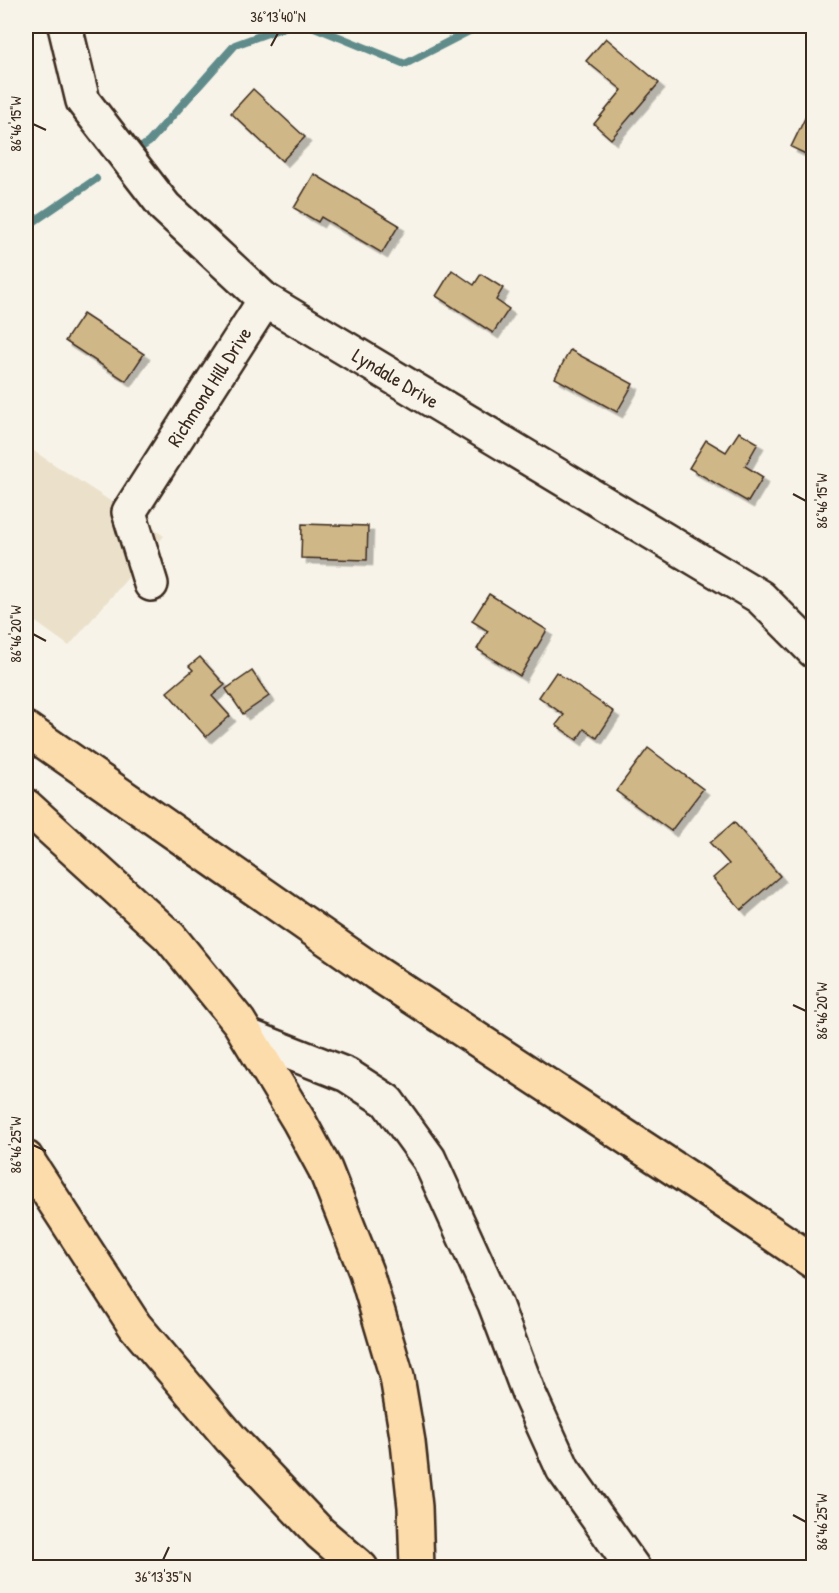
<svg xmlns="http://www.w3.org/2000/svg" width="839" height="1593" viewBox="0 0 839 1593" font-family="'Patrick Hand',sans-serif">
  <style>
    .built { fill: #ebe1cb }
    .lines { fill: none; stroke-linecap: round; stroke-linejoin: round }
    .stream { stroke: #618b8b; stroke-width: 8 }
    .building { fill: #d0b787; stroke: #3b2a1e; stroke-width: 1.5; filter: url(#shadow) }
    .minor-casing { stroke: #3b2a1e; stroke-width: 38 }
    .highway-casing { stroke: #3b2a1e; stroke-width: 38 }
    .minor { stroke: #f7f3e8; stroke-width: 33 }
    .highway { stroke: #fddcac; stroke-width: 33 }
    .ticks { fill: none; stroke: #3b2a1e; stroke-width: 2 }
    .labels { text-anchor: middle; stroke-width: 5; stroke-linejoin: round; paint-order: stroke }
    .street-label { font-size: 20px; fill: #3b2a1e; stroke: #f7f3e8 }
    .neatline { fill: none; stroke: #3b2a1e; stroke-width: 2 }
    .ticks-label { font-size: 15px; text-anchor: middle; fill: #3b2a1e }
  </style>
  <defs>
    <filter id="shadow"><feDropShadow dx="5.5" dy="5.5" stdDeviation="0" flood-color="#0004"/></filter>
  </defs>
  <rect width="100%" height="100%" fill="#f7f3e8"/>
  <filter id="ink" filterUnits="userSpaceOnUse"><feTurbulence type="fractalNoise" baseFrequency=".0167" numOctaves="2"/><feDisplacementMap in="SourceGraphic" scale="12" xChannelSelector="R" yChannelSelector="G"/><feConvolveMatrix kernelMatrix="1 2 1 2 8 2 1 2 1" color-interpolation-filters="sRGB"/></filter>
  <g filter="url(#ink)">
    <!-- built -->
    <path class="built" d="M 26,446 L 164,536 L 69,646 L 26,615 Z"/>
    <g class="lines">
      <!-- stream -->
      <path class="stream" d="M 312,26 L 405,64 L 479,26
        M 133,153 L 149,142 L 235,45 L 287,26
        M 26,227 L 96,179"/>
    </g>
    <!-- building -->
    <path class="building" d="M 606,38 L 659,83 L 611,139 L 594,124 L 622,90 L 586,61 Z
      M 253,89 L 305,137 L 282,161 L 231,113 Z
      M 807,114 L 814,117 L 814,158 L 791,147 Z
      M 314,174 L 399,225 L 382,253 L 321,217 L 318,222 L 294,208 Z
      M 452,270 L 474,285 L 481,274 L 503,288 L 496,300 L 509,309 L 493,333 L 436,296 Z
      M 83,314 L 144,354 L 126,381 L 65,341 Z
      M 570,350 L 633,384 L 617,412 L 555,378 Z
      M 739,432 L 758,443 L 745,466 L 763,477 L 748,502 L 689,468 L 706,440 L 726,452 Z
      M 302,524 L 368,526 L 367,560 L 301,558 Z
      M 489,594 L 547,630 L 520,676 L 477,649 L 488,631 L 472,621 Z
      M 200,657 L 225,685 L 212,696 L 230,716 L 206,737 L 167,692 L 193,670 L 189,666 Z
      M 252,671 L 269,696 L 243,714 L 226,689 Z
      M 556,672 L 614,712 L 597,738 L 584,729 L 577,740 L 556,725 L 564,715 L 539,697 Z
      M 648,748 L 703,789 L 671,831 L 616,791 Z
      M 734,822 L 780,876 L 741,910 L 713,878 L 729,864 L 710,843 Z"/>
    <g class="lines">
      <!-- minor casing -->
      <g class="minor-casing">
        <g id="minor">
          <path id="s1" d="M 65,26 L 83,101 L 165,207 L 265,300 L 760,597 L 814,651"/>
          <path id="s2" d="M 151,584 L 129,512 L 265,300"/>
          <path d="M 248,1036 L 347,1075 L 387,1101 L 429,1159 L 495,1304 L 529,1394 L 563,1469 L 633,1568"/>
        </g>
      </g>
      <!-- highway casing -->
      <g class="highway-casing">
        <path id="highway" d="M 26,729 L 376,973 L 736,1209 L 814,1262
          M 26,806 L 170,937 L 239,1022 L 299,1121 L 325,1169 L 366,1272 L 397,1377 L 408,1442 L 415,1507 L 417,1568
          M 26,1158 L 135,1326 L 231,1439 L 320,1533 L 361,1568"/>
      </g>
      <!-- minor -->
      <use href="#minor" class="minor"/>
      <!-- highway -->
      <use href="#highway" class="highway"/>
    </g>
  </g>
  <!-- ticks -->
  <path class="ticks" d="M 271,46 L 278,33M 33,124 L 46,130M 793,494 L 806,501M 33,634 L 46,641M 793,1005 L 806,1011M 33,1145 L 46,1151M 793,1515 L 806,1522M 163,1560 L 169,1547"/>
  <g class="labels">
    <!-- street labels -->
    <g class="street-label">
      <text dy="7" stroke="none"><textPath href="#s1" startOffset="500">Lyndale Drive</textPath></text>
      <text dy="7" stroke="none"><textPath href="#s2" startOffset="224">Richmond Hill Drive</textPath></text>
    </g>
  </g>
  <!-- margin -->
  <rect width="839" height="1593" fill="none" stroke="#f7f3e8" stroke-width="66"/>
  <rect x="33" y="33" width="773" height="1527" class="neatline"/>
  <g class="ticks-label">
    <text x="278" y="22">36°13'40"N</text>
    <text transform="translate(16 124) rotate(-90)" y="5">86°46'15"W</text>
    <text transform="translate(822 501) rotate(-90)" y="5">86°46'15"W</text>
    <text transform="translate(16 634) rotate(-90)" y="5">86°46'20"W</text>
    <text transform="translate(822 1011) rotate(-90)" y="5">86°46'20"W</text>
    <text transform="translate(16 1145) rotate(-90)" y="5">86°46'25"W</text>
    <text transform="translate(822 1522) rotate(-90)" y="5">86°46'25"W</text>
    <text x="163" y="1582">36°13'35"N</text>
  </g>
</svg>
